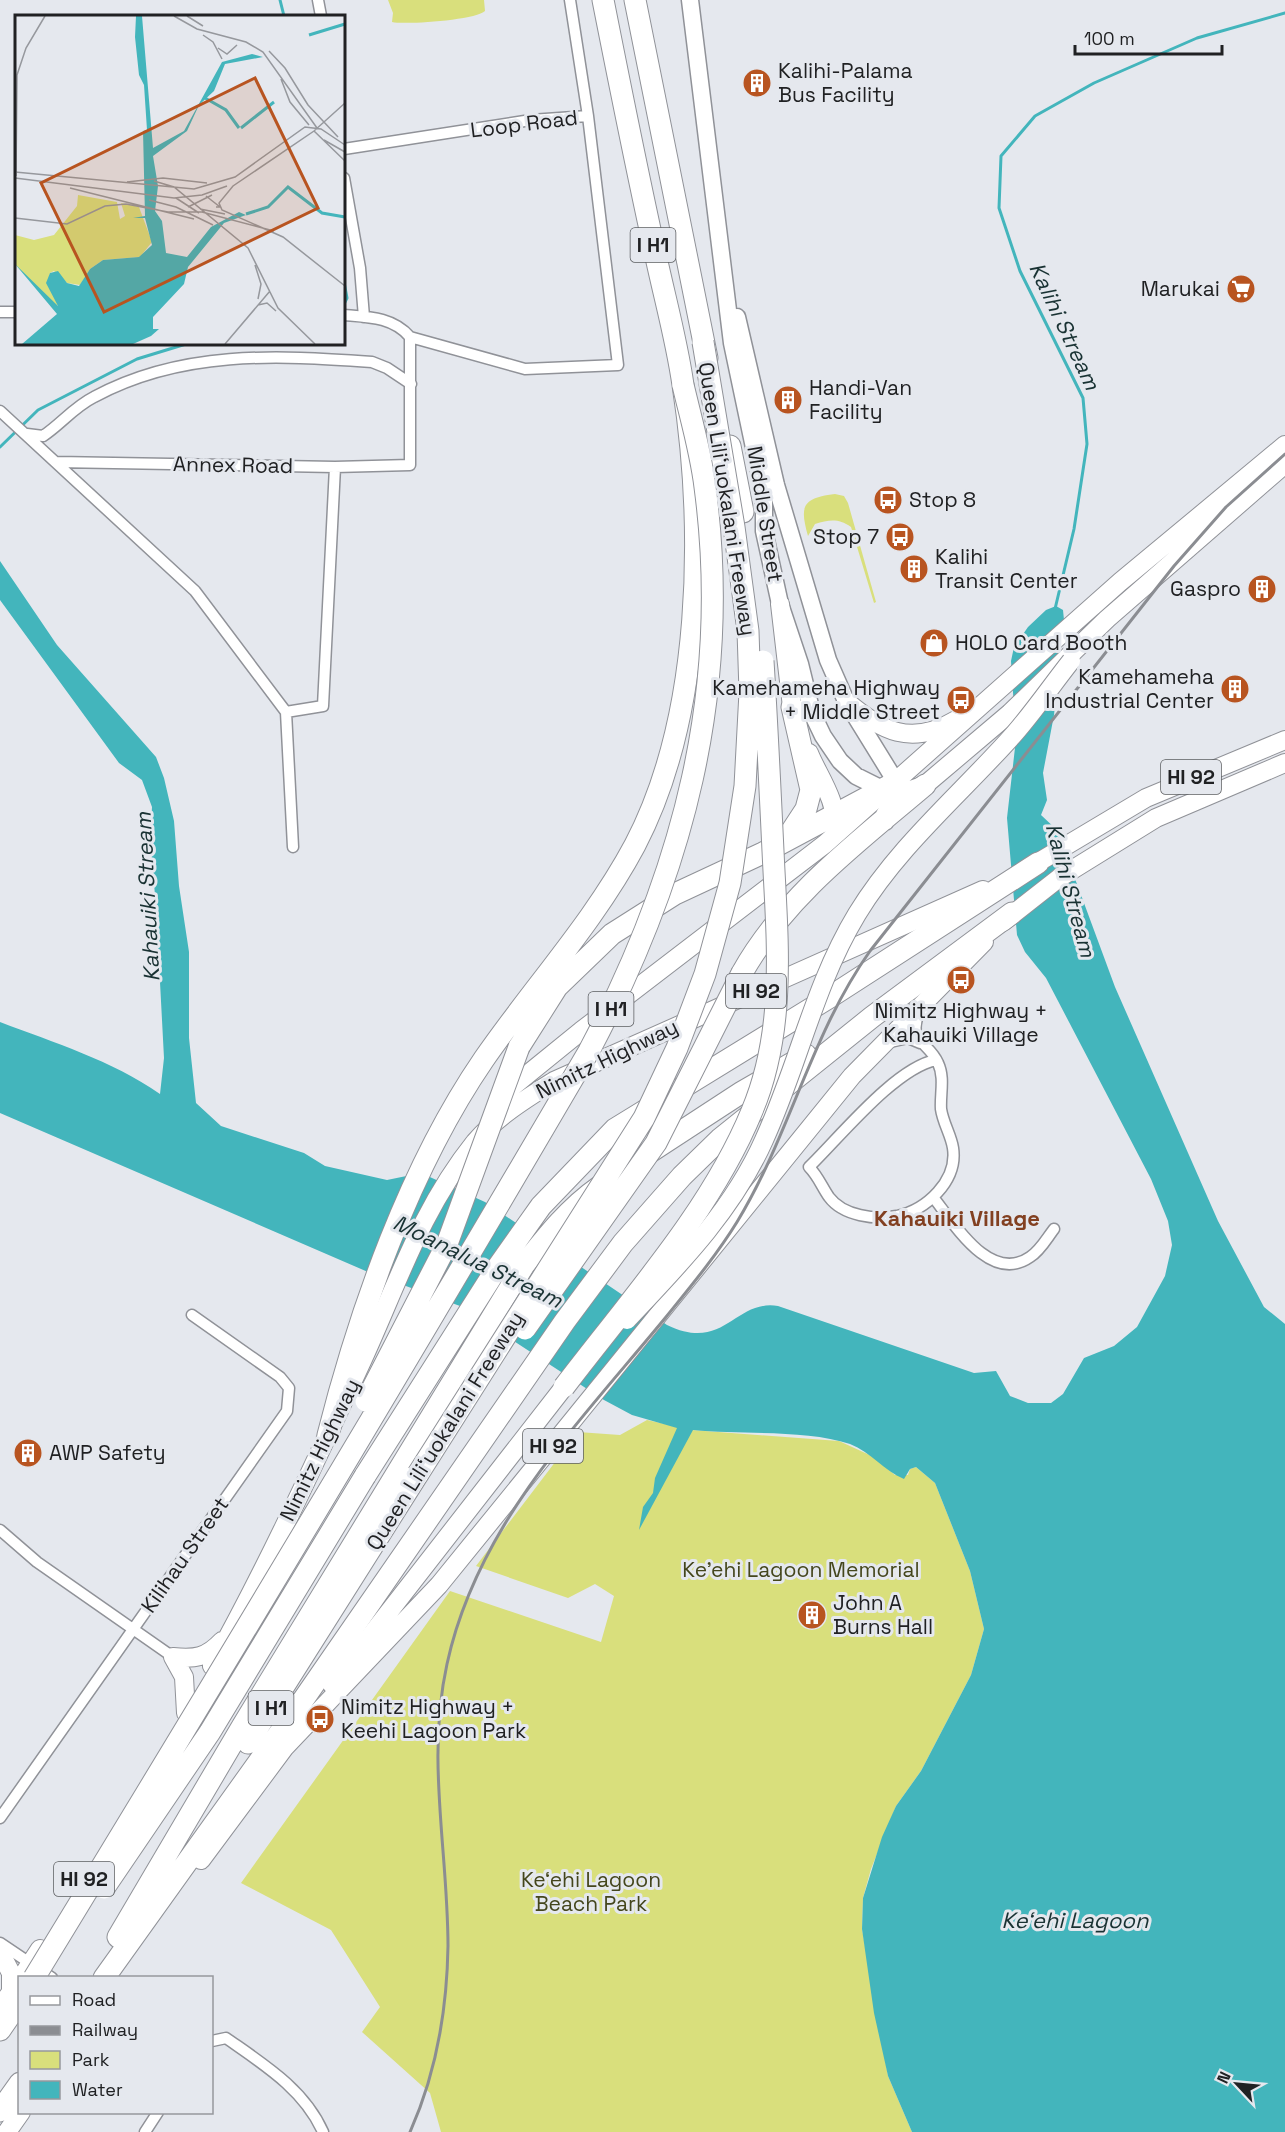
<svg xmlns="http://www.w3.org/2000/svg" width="1285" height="2132" viewBox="0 0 1285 2132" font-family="'Space Grotesk',sans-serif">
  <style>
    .green { fill: #d9df7c }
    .water { fill: #43b5bc }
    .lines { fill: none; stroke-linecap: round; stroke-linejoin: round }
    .stream { stroke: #43b5bc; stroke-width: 3 }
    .street-casing { stroke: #909298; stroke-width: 13 }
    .secondary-casing { stroke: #909298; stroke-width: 19 }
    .primary-casing { stroke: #909298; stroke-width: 20 }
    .highway-casing { stroke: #909298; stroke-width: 23 }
    .street { stroke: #fff; stroke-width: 10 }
    .secondary { stroke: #fff; stroke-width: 16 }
    .primary { stroke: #fff; stroke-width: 18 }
    .highway { stroke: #fff; stroke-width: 21 }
    .rail { stroke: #8b8d92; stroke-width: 3 }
    .primary-bridge-casing { stroke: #909298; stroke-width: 20; stroke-linecap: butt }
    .highway-bridge-casing { stroke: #909298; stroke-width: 23; stroke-linecap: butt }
    .primary-bridge { stroke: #fff; stroke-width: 18 }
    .highway-bridge { stroke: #fff; stroke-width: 21 }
    .labels { text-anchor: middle; stroke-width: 6; stroke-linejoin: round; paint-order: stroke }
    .shield { fill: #e5e8ee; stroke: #5b5d60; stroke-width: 1.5 }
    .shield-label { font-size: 20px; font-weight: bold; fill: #202123 }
    .poi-label { font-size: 21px; fill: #202123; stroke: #e5e8ee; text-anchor: start }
    .street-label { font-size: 21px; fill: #202123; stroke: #e5e8ee }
    .park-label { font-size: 21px; fill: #44461c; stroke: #e5e8ee }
    .water-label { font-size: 22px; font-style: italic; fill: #193233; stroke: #e5e8ee }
    .neighbourhood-label { font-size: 22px; font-weight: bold; fill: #824021; stroke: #e5e8ee }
    .inset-river { fill: none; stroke: #43b5bc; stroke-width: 3 }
    .inset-road { fill: none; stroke: #96989d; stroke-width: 1.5 }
    .view { fill: #b85420; fill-opacity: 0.15; stroke: #b85420; stroke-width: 3 }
    .inset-edge { fill: none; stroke: #202123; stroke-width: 3 }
  </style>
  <rect width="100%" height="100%" fill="#e5e8ee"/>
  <!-- green -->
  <path class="green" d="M 388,0 L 484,0 L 485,11 C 476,20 406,25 392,22 L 393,13 Z
    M 835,494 L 844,496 L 848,503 L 876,602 L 874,603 L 851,527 C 838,518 829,520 815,524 L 808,536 C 800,507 801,498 835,494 Z
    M 647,1420 L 692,1430 L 839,1441 L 874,1457 L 895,1475 L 908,1475 L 910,1469 L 916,1467 L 935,1483 L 970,1571 L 984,1629 L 971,1675 L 921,1771 L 896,1806 L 871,1869 L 863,1898 L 862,1929 L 888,2076 L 912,2132 L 441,2132 L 430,2093 L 362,2032 L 380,2007 L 331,1930 L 241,1883 L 450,1591 L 601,1642 L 614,1596 L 595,1584 L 568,1598 L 476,1566 L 578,1432 L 620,1435 Z"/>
  <!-- water -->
  <path class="water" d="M 0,561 L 57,645 L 156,757 L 164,778 L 174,821 L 179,886 L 189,952 L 189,1038 L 196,1103 L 221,1126 L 304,1153 L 325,1166 L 387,1180 L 421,1173 L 485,1202 L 667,1325 C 725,1353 734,1299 778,1306 L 974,1373 L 996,1371 L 1010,1396 L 1028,1403 L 1051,1403 L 1063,1394 L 1084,1358 L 1114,1346 L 1137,1327 L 1165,1276 L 1172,1245 L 1168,1221 L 1151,1179 L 1046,978 L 1025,952 L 1017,935 L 1007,818 L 1016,739 L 1011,661 L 1014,647 L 1028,627 L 1046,610 L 1056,606 L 1063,610 L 1064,620 L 1054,715 L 1043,773 L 1047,800 L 1041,815 L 1057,830 L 1115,987 L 1218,1221 L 1264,1307 L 1285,1324 L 1285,2132 L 912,2132 L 888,2076 L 874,2013 L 862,1929 L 863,1898 L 882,1837 L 896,1806 L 921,1771 L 971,1675 L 984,1629 L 970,1571 L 935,1483 L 916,1467 L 910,1469 L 904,1479 C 884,1471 871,1452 850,1444 C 806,1429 740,1435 693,1430 L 639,1530 L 643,1507 L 653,1493 L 655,1478 L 677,1428 L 632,1415 L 604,1400 L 460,1306 L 368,1272 L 0,1113 L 0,1022 C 55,1043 111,1060 160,1094 L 164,1058 L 156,906 L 150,840 L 152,807 L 142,780 L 119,763 L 0,600 Z"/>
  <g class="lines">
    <!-- stream -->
    <path class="stream" d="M 280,0 L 284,16
      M 344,282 L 347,298 L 344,304
      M 0,447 L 38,410 L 137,359 L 186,344
      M 1055,609 L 1074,529 L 1087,444 L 1083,398 L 1020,271 L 999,208 L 1001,156 L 1035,116 L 1094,83 L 1197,38 L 1285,13"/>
    <!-- street casing -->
    <g class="street-casing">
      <path id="street" d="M 318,0 L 321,16
        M 344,149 L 531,120 L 588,116 L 570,0
        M 344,178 L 360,268 L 364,317
        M 0,312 L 16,312
        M 344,315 C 368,317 393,317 410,337 L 525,369 L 618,365 L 588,116
        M 0,411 L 195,591 L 286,712 L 293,847
        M 27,434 L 43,436 C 61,424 74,407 94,397 C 181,350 276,355 372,362 L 387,368 L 411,384
        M 57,462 L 335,467 L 410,465 L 410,337
        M 286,712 L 323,706 L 335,467
        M 919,1013 C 907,1042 929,1042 938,1063 C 945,1078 940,1094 941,1109 C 943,1123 951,1135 953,1148 C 958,1181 926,1210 897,1216 C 875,1220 843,1216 829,1197 C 822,1187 818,1176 809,1167 C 840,1137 895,1068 936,1060
        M 890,1042 L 908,1038 L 920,1043
        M 933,1197 C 953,1222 990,1285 1030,1257 C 1040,1251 1047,1238 1054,1229
        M 0,1530 L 37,1562 L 173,1657
        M 0,1818 L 287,1411 L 289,1388 L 280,1377 L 192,1315
        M 0,1943 L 52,1978
        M 212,2041 L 226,2038 C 263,2064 304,2089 323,2132
        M 145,2132 L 158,2112"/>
    </g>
    <!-- secondary casing -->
    <g class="secondary-casing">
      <path id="secondary" d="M 690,0 L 732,343 L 764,495 L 764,531 L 780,604 L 800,664 L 812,713 L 823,736 L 840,761 L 856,776 L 880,788
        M 737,317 L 776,485 L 828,660 L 846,701 L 896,782"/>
    </g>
    <!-- primary casing -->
    <g class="primary-casing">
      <path id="primary" d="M 780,604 L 792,707 L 797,721
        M 846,701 C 881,731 911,747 956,720
        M 809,753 C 817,774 840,804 833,827
        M 911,790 L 925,785 L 1010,713 L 1107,619 L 1285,464
        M 1027,869 L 1146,798 L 1285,740
        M 1003,922 L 1059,878 L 1156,818 L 1285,763
        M 501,1099 L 512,1087 L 581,1031 L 825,844 L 1120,582 L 1285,445
        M 173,1657 C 195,1659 206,1658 222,1641
        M 173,1657 L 184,1677 L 186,1713
        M 212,1666 C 265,1571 311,1471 357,1372 C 395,1292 418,1213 475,1142 C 496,1117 527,1098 554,1081 L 983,890
        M 332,1685 L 564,1387
        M 201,1860 L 285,1747 L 439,1585 L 852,1076 L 984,942
        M 0,1952 L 11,1973 L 11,1992
        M 21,1978 L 40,1949
        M 0,2007 L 17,1984
        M 7,2132 L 21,2112"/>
    </g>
    <!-- highway casing -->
    <g class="highway-casing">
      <path id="highway" d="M 635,0 L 707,358
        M 730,446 L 743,512
        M 787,838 L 806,809 L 811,790 L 792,707
        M 742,973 C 785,896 859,841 925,785
        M 519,1047 L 557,987 L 612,934 L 675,894 L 763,853 L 896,782 L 896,798 L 884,820
        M 647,1154 L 742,1092 L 806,1055
        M 328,1435 C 360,1309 410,1167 484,1059 C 533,988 594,922 635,845 C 703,715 705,528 683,385 C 677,342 665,299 656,257 C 637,171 620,86 603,0
        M 365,1476 L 497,1268 L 541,1206 L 615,1129 L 830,997 L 1038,863
        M 248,1743 L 418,1474
        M 118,1937 L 243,1725 L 524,1265 C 547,1236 569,1208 599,1187
        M 104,1978 L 301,1703 L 565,1321 L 623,1243 L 682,1176 L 720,1139 L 872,1017 L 1012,913
        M 0,2030 L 20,2001
        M 0,2111 L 20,2083"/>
    </g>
    <!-- street -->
    <use href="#street" class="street"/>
    <!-- secondary -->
    <use href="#secondary" class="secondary"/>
    <!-- primary -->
    <use href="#primary" class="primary"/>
    <!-- highway -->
    <use href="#highway" class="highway"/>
    <!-- rail -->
    <path class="rail" d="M 410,2132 C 436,2074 447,2009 448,1946 C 448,1851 426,1759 447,1664 C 477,1525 579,1423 666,1317 C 691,1286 716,1256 737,1222 C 790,1135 810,1036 870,951 L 1174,566 L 1226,507 L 1285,454"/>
    <!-- primary-bridge casing -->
    <g class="primary-bridge-casing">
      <path id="primary-bridge" d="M 627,1320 C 679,1265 733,1210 764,1140 C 798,1066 814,985 857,914 C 899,845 962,793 1015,733 C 1035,710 1052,685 1071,661"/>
    </g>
    <!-- highway-bridge casing -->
    <g class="highway-bridge-casing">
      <path id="highway-bridge" d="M 525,1329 L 656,1143 L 742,973
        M 564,1387 C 630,1300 711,1211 752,1111 C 787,1028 777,938 773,851 C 770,788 767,724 763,661
        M 366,1401 L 447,1244 L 519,1047
        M 418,1474 L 644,1118 L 677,1048 L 705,974 L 730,883 L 745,786 L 750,692 L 748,631 L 734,527 L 703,342
        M 104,1888 L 210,1732 L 365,1476
        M 34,1978 C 222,1670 407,1362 589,1051 C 683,873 732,690 705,487 C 701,453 691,419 683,385"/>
    </g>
    <!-- primary-bridge -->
    <use href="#primary-bridge" class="primary-bridge"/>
    <!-- highway-bridge -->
    <use href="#highway-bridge" class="highway-bridge"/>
  </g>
  <!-- icons -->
  <defs>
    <g id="building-disc" transform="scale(1.5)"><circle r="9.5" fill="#b85420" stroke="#e5e8ee"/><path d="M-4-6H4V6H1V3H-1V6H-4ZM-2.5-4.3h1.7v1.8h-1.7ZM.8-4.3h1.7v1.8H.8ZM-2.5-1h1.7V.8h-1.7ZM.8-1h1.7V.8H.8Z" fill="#fff"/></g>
    <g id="supermarket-disc" transform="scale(1.5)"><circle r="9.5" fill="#b85420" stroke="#e5e8ee"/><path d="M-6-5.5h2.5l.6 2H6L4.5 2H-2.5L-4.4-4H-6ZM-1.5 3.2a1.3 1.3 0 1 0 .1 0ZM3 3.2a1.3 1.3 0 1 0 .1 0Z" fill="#fff"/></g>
    <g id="bus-disc" transform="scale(1.5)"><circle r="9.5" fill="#b85420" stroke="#e5e8ee"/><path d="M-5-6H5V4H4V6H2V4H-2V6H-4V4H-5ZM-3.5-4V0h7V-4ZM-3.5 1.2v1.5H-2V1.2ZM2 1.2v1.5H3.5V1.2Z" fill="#fff"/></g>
    <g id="shop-disc" transform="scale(1.5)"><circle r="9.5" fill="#b85420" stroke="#e5e8ee"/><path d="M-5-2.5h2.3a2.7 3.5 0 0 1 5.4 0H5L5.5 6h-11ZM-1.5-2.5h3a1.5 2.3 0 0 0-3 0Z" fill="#fff"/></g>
  </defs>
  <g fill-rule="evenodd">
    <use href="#building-disc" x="757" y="83"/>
    <use href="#supermarket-disc" x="1241" y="289"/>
    <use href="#building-disc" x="788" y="400"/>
    <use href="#bus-disc" x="888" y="500"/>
    <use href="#bus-disc" x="900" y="537"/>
    <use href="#building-disc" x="914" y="569"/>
    <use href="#building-disc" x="1262" y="589"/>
    <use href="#shop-disc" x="934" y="643"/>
    <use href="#building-disc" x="1235" y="689"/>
    <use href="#bus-disc" x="961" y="700"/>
    <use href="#bus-disc" x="961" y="980"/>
    <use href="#building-disc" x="28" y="1453"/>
    <use href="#building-disc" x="812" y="1615"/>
    <use href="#bus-disc" x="320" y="1719"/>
  </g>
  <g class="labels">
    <!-- shield labels -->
    <g class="shield">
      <rect x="630.5" y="228" width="45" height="34" rx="4.5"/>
      <rect x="1161" y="760" width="60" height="34" rx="4.5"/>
      <rect x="726" y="974" width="60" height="34" rx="4.5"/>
      <rect x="588.5" y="992" width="45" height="34" rx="4.5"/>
      <rect x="523" y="1429" width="60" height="34" rx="4.5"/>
      <rect x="248.5" y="1691" width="45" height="34" rx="4.5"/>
      <rect x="54" y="1862" width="60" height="34" rx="4.5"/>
    </g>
    <g class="shield-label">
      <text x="653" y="252">I H1</text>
      <text x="1191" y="784">HI 92</text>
      <text x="756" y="998">HI 92</text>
      <text x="611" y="1016">I H1</text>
      <text x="553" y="1453">HI 92</text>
      <text x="271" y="1715">I H1</text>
      <text x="84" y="1886">HI 92</text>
    </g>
    <!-- poi labels -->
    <g class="poi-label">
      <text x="778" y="78">Kalihi-Palama<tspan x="778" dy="24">Bus Facility</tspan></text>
      <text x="1220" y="296" text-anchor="end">Marukai</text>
      <text x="809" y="395">Handi-Van<tspan x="809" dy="24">Facility</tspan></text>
      <text x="909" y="507">Stop 8</text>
      <text x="879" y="544" text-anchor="end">Stop 7</text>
      <text x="935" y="564">Kalihi<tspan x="935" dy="24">Transit Center</tspan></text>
      <text x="1241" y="596" text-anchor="end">Gaspro</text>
      <text x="955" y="650">HOLO Card Booth</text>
      <text x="1214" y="684" text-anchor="end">Kamehameha<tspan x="1214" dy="24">Industrial Center</tspan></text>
      <text x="940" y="695" text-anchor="end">Kamehameha Highway<tspan x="940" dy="24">+ Middle Street</tspan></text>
      <text x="961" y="1018" text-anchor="middle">Nimitz Highway +<tspan x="961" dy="24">Kahauiki Village</tspan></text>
      <text x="49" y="1460">AWP Safety</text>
      <text x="833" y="1610">John A<tspan x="833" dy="24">Burns Hall</tspan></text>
      <text x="341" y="1714">Nimitz Highway +<tspan x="341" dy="24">Keehi Lagoon Park</tspan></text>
    </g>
    <!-- street labels -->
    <g class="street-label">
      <text transform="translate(524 124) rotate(-7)" y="7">Loop Road</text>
      <text transform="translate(233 465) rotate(1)" y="7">Annex Road</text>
      <text transform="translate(727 499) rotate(81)" y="7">Queen Liliʻuokalani Freeway</text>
      <text transform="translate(765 514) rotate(81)" y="7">Middle Street</text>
      <text transform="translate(607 1059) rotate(-26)" y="7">Nimitz Highway</text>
      <text transform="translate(445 1431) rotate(-58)" y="7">Queen Liliʻuokalani Freeway</text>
      <text transform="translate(320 1450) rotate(-64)" y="7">Nimitz Highway</text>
      <text transform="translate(185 1555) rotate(-55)" y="7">Kilihau Street</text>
    </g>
    <!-- park labels -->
    <g class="park-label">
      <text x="801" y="1577">Ke'ehi Lagoon Memorial</text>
      <text x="591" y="1887">Keʻehi Lagoon<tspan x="591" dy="24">Beach Park</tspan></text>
    </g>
    <!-- water labels -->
    <g class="water-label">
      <text transform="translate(1065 326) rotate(65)" y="8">Kalihi Stream</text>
      <text transform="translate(1071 890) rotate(75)" y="8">Kalihi Stream</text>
      <text transform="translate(147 897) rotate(-93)" y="8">Kahauiki Stream</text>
      <text transform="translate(478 1261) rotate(26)" y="8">Moanalua Stream</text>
      <text x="1075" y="1928">Keʻehi Lagoon</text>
    </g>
    <!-- neighbourhood labels -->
    <g class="neighbourhood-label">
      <text x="957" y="1226">Kahauiki Village</text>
    </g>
  </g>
  <!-- overview -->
  <g transform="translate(15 15)">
    <rect width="330" height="330" fill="#e5e8ee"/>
    <path d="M 63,180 L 102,187 L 105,204 L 110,201 L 106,188 L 124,192 L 137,227 L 125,242 L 88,245 L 75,254 L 65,270 L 52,268 L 39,256 L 35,258 L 33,271 L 44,290 L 39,291 L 0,249 L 0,220 L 19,225 L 39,220 L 62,191 Z" fill="#d9df7c"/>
    <path d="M 121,1 L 127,1 L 138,133 L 169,116 L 207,47 L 237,39 L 248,42 L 210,49 L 199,76 L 184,90 L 172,116 L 138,141 L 143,171 L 140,196 L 147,206 L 151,238 L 172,242 L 196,212 L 224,197 L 231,200 L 209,208 L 173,252 L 169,269 L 138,302 L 138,314 L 144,314 L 136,321 L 118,329 L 7,329 L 42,299 L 0,249 L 43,291 L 31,268 L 35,258 L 43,256 L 52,268 L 64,271 L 75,254 L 88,245 L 124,242 L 137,230 L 130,203 L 118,203 L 130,201 L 128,116 L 132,115 L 129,70 L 124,60 L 120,22 Z" fill="#43b5bc"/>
    <path class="inset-river" d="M 294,20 L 330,9M 190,83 L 211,95 L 224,113M 226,113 L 259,87M 231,199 L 253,192 L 273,172 L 307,198 L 330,202"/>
    <path class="inset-road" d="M 159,1 L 182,14 L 231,27 L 248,37 L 302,113M 172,1 L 188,11M 188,20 L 198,27 L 207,44M 203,33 L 212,39 L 222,30M 254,36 L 270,53 L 293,90M 266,64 L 275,87 L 294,110M 330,88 L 299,116 L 218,171 L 204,188 L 207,195 L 268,222 L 330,271M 293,90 L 323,122M 299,116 L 330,146M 309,125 L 330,137M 0,157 L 179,174 L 220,162 L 290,112 L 306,114 L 330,130M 1,161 L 2,60 L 11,33 L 30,1M 0,163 L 159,183 L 187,180 L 212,171M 139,166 L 159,172 L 233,233 L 263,293 L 300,329M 112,167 L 148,163 L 192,168M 55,173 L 179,204M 191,181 L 205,192 L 201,192M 161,183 L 184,198M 134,185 L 161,192 L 198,210M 173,192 L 197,180M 185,194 L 210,199M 0,203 L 52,209 L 90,191 L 111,189 L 153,197 L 187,197 L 259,216M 240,250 L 246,269 L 243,284M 243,290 L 252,288 L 261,296M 210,329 L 255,276"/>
    <path class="view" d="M 240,63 L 303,193 L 89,297 L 26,168 Z"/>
    <rect width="330" height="330" class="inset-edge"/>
  </g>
  <!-- legend -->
  <rect x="18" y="1976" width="195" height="138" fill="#e5e8ee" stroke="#96989d" stroke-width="1.5"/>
  <rect x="30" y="1996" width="30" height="9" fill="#ffffff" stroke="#96989d" stroke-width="1.5"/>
  <text x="72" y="2006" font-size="18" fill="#202123">Road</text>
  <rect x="30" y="2026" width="30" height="9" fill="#8b8d92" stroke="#96989d" stroke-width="1.5"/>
  <text x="72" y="2036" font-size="18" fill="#202123">Railway</text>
  <rect x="30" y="2051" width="30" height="18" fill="#d9df7c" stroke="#96989d" stroke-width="1.5"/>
  <text x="72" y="2066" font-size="18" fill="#202123">Park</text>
  <rect x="30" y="2081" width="30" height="18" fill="#43b5bc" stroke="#96989d" stroke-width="1.5"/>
  <text x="72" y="2096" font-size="18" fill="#202123">Water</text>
  <!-- north arrow -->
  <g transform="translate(1237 2084) rotate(296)" stroke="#e5e8ee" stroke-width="4.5" paint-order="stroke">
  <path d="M0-4.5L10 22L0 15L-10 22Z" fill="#202123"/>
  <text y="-9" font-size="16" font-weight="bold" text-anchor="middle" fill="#202123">N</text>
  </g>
  <!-- scale -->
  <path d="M1075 45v9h147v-9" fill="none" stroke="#202123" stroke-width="3"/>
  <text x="1084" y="45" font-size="18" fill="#202123" stroke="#e5e8ee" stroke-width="4.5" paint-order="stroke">100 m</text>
</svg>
